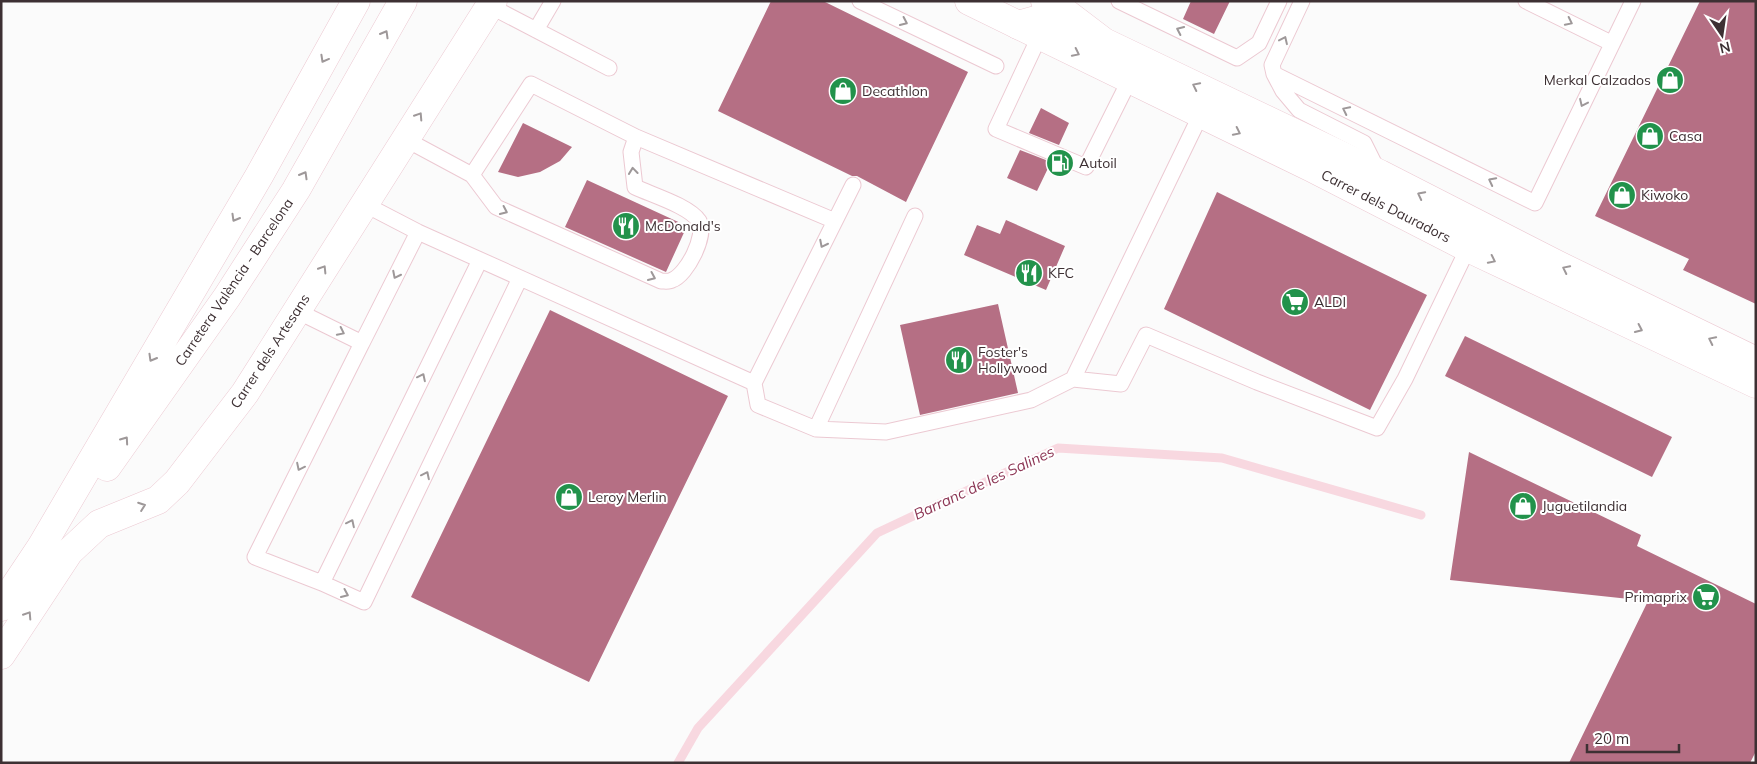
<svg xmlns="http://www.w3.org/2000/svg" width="1757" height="764" viewBox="0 0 1757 764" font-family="Mulish,sans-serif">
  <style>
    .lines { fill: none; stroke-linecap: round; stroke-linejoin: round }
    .stream { stroke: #f8d8e0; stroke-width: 9 }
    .building { fill: #b56f84 }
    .lane-casing { stroke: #ecc9d2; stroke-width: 17 }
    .street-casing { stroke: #ecc9d2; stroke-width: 29 }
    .secondary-casing { stroke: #ecc9d2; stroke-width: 29 }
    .lane { stroke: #fff; stroke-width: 15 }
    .street { stroke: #fff; stroke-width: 28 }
    .secondary { stroke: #fff; stroke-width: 28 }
    .oneway { stroke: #9e9899 }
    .labels { text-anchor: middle; stroke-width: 4; stroke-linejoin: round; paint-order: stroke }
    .poi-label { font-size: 14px; fill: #3d3033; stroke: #fff; text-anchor: start }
    .street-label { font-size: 14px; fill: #3d3033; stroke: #fff }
    .water-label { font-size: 15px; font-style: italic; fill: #8c3554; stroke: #fff }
  </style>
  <rect width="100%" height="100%" fill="#fbfbfb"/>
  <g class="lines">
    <!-- stream -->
    <path class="stream" d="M 678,763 L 698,728 L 877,533 L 1058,448 L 1222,458 L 1421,515"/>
  </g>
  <!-- building -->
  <path class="building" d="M 771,1 L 823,1 L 968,72 L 906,202 L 857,176 L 852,176 L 718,111 Z
    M 1191,1 L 1230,1 L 1214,34 L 1183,19 Z
    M 1700,1 L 1756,1 L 1756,304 L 1683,270 L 1689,259 L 1595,216 Z
    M 1041,108 L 1069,123 L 1059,145 L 1029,133 Z
    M 523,123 L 572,147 L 560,161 L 540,172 L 518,177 L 498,172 Z
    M 1020,150 L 1051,162 L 1037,191 L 1007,178 Z
    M 587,180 L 687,226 L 666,272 L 565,227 Z
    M 1217,192 L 1427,295 L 1370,410 L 1164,309 Z
    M 1006,220 L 1065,246 L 1046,290 L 964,255 L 977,225 L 1000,234 Z
    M 998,304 L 1018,393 L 920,415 L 900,325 Z
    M 550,310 L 728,396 L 589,682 L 411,597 Z
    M 1465,336 L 1672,437 L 1652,477 L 1445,376 Z
    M 1469,452 L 1641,535 L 1637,546 L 1756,604 L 1756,751 L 1750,763 L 1569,763 L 1648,601 L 1450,580 Z"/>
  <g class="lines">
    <!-- lane casing -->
    <g class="lane-casing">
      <path id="lane" d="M 860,1 L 996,66
        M 1119,1 L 1237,58 L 1259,43 L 1279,1
        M 1302,1 L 1272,65 L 1274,74 L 1283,91 L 1299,110 L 1364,143 L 1379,173
        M 1526,1 L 1611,43
        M 490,6 L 609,68
        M 536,30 L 553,1
        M 1040,35 L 996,129 L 1086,167 L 1130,79
        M 1274,74 L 1535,203 L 1633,1
        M 405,139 L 472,175 L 496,207 L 661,281 C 665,281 669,282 672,280 C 687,275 707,235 699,221 C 689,206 652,195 635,187 L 631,152 L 636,137
        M 472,175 L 531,84 L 636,137 L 835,221
        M 853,185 L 754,383 L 758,405 L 816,429 L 886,432 L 1031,400 L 1073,379 L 1201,114
        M 364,204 L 418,232 L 754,383
        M 297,311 L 362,343 L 255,557 L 322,583 L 364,602 L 520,278
        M 362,343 L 418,232
        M 1073,379 L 1121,384 L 1146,335 L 1257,382 L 1377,428 L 1405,379 L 1468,248
        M 816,429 L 915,216
        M 322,583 L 480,260"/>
    </g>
    <!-- street casing -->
    <g class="street-casing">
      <path id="street" d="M 1018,25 L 1050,16 L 1081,31
        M 1,655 L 69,552 L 99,524 L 158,500 L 177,482 L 245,393 L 493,1"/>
    </g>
    <!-- secondary casing -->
    <g class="secondary-casing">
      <path id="secondary" d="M 969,1 L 1312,168 L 1468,248 L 1756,384
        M 1045,1 L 1058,7 L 1104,42 L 1380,174 L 1558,265 L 1756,361
        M 107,467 L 227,297 L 296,190 L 403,1
        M 1,607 L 41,547 L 259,176 L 356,1"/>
    </g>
    <!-- lane -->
    <use href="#lane" class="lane"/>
    <!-- street -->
    <use href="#street" class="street"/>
    <!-- secondary -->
    <use href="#secondary" class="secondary"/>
  </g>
  <!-- one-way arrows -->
  <defs><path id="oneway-chevron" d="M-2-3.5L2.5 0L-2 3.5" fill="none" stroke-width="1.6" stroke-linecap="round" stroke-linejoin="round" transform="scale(1.25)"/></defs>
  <g class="oneway">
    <use href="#oneway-chevron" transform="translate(904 22) rotate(25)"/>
    <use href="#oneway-chevron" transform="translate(1569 22) rotate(26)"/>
    <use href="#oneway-chevron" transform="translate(1180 30) rotate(-155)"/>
    <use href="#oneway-chevron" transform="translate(385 34) rotate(-60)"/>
    <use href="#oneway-chevron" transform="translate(1284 40) rotate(-65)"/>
    <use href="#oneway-chevron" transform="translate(1076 53) rotate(26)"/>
    <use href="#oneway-chevron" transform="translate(324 59) rotate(119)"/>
    <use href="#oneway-chevron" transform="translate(1196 86) rotate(-154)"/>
    <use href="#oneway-chevron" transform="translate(1583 103) rotate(115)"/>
    <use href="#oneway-chevron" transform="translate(1346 110) rotate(-154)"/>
    <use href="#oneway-chevron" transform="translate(419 116) rotate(-57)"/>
    <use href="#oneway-chevron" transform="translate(1237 132) rotate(26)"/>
    <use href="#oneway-chevron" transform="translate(633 171) rotate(-96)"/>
    <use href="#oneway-chevron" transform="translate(304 175) rotate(-60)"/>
    <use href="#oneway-chevron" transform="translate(1492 181) rotate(-153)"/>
    <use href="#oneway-chevron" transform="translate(1421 195) rotate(-153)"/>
    <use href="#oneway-chevron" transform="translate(504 211) rotate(25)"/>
    <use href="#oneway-chevron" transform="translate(235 218) rotate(120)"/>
    <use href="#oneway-chevron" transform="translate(823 244) rotate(117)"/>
    <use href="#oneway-chevron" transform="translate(1492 260) rotate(26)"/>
    <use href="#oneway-chevron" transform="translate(323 269) rotate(-58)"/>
    <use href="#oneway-chevron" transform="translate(1566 269) rotate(-154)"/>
    <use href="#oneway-chevron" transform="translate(396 275) rotate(117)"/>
    <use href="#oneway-chevron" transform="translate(652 277) rotate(24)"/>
    <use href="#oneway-chevron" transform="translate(1639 329) rotate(25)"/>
    <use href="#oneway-chevron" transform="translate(341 332) rotate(26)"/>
    <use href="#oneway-chevron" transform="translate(1712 340) rotate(-154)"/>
    <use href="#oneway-chevron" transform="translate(152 358) rotate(120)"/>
    <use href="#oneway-chevron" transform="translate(422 377) rotate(-64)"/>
    <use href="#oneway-chevron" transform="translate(125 440) rotate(-55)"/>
    <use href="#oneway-chevron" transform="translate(300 467) rotate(116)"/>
    <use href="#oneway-chevron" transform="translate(426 475) rotate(-64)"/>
    <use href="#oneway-chevron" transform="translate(142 506) rotate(-20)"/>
    <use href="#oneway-chevron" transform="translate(351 523) rotate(-64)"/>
    <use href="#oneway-chevron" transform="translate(345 594) rotate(24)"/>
    <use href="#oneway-chevron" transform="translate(28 615) rotate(-57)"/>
  </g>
  <!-- icons -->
  <defs>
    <g id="shop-disc" transform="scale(1.4375)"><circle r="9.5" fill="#22924b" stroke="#fff"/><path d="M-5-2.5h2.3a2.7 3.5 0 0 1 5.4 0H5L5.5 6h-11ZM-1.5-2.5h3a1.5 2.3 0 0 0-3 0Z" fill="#fff"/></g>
    <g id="fuel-disc" transform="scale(1.4375)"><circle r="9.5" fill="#22924b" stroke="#fff"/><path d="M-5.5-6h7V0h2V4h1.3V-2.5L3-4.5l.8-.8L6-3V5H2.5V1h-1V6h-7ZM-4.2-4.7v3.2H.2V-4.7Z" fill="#fff"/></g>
    <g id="restaurant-disc" transform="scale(1.4375)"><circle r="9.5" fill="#22924b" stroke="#fff"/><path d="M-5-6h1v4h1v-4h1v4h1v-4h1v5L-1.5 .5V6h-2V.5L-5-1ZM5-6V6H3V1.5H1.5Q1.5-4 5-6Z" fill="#fff"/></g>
    <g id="supermarket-disc" transform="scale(1.4375)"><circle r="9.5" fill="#22924b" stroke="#fff"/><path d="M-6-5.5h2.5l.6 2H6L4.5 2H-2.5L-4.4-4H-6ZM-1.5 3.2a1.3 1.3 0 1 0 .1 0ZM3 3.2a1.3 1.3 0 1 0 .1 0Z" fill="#fff"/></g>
  </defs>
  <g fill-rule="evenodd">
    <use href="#shop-disc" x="1670" y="80"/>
    <use href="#shop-disc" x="843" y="91"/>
    <use href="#shop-disc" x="1650" y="136"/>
    <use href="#fuel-disc" x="1060" y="163"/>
    <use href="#shop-disc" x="1622" y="195"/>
    <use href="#restaurant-disc" x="626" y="226"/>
    <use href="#restaurant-disc" x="1029" y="273"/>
    <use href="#supermarket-disc" x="1295" y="302"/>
    <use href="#restaurant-disc" x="959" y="360"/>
    <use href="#shop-disc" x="569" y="497"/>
    <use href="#shop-disc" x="1523" y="506"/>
    <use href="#supermarket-disc" x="1706" y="597"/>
  </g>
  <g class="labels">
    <!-- poi labels -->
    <g class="poi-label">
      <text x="1651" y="85" text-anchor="end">Merkal Calzados</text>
      <text x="862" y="96">Decathlon</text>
      <text x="1669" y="141">Casa</text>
      <text x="1079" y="168">Autoil</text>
      <text x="1641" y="200">Kiwoko</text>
      <text x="645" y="231">McDonald's</text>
      <text x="1048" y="278">KFC</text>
      <text x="1314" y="307">ALDI</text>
      <text x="978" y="357">Foster's<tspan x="978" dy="16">Hollywood</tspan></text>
      <text x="588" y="502">Leroy Merlin</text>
      <text x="1542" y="511">Juguetilandia</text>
      <text x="1687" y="602" text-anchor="end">Primaprix</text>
    </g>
    <!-- street labels -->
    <g class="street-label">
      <text transform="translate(1386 206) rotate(27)" y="5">Carrer dels Dauradors</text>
      <text transform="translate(234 282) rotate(-56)" y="5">Carretera València - Barcelona</text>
      <text transform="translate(270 351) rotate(-57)" y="5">Carrer dels Artesans</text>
    </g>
    <!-- water labels -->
    <g class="water-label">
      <text transform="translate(984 483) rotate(-25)" y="5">Barranc de les Salines</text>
    </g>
  </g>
  <!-- border -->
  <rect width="1757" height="764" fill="none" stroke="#3d3033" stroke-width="5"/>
  <!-- north arrow -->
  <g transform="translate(1722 35) rotate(167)" stroke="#ffffff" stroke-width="4" paint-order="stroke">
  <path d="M0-4L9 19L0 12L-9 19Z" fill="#3d3033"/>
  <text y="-8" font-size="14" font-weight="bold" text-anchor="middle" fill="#3d3033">N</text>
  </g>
  <!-- scale -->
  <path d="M1587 744v8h92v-8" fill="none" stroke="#3d3033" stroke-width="2.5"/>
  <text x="1594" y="744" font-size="15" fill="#3d3033" stroke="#ffffff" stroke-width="4" paint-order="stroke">20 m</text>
</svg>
